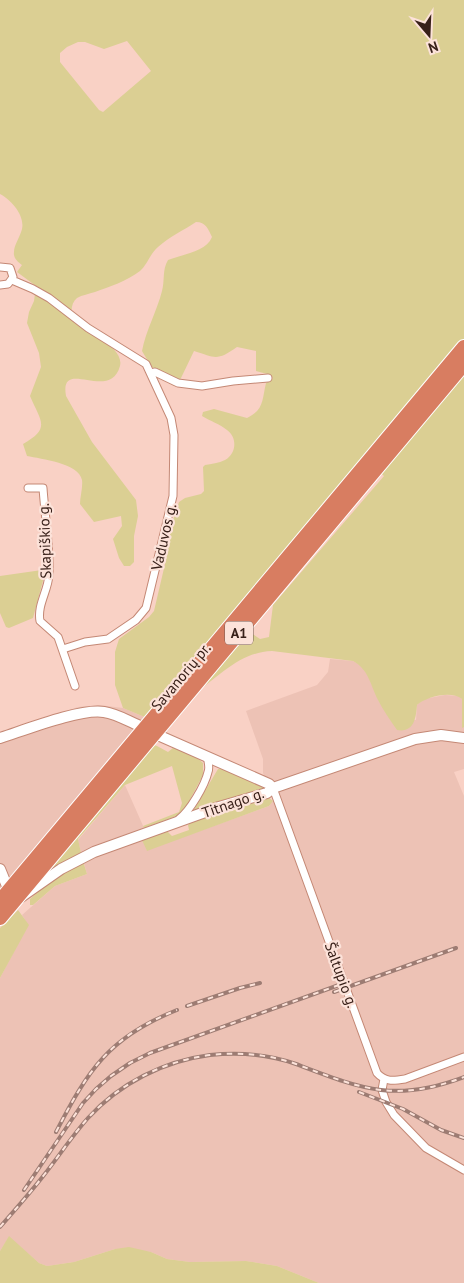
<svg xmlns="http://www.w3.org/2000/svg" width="464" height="1283" viewBox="0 0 464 1283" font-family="'PT Sans',sans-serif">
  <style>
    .built { fill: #edc2b5 }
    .green { fill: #dbcf93; fill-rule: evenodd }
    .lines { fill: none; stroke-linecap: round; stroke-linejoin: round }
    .street-casing { stroke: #c48875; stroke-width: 9 }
    .secondary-casing { stroke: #c48875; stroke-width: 12 }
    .highway-casing { stroke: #fff; stroke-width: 16 }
    .street { stroke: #fff; stroke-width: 7 }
    .secondary { stroke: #fff; stroke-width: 10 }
    .highway { stroke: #d87d61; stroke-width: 14 }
    .rail-casing { stroke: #9d7c73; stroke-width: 4 }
    .rail { stroke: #fce2d9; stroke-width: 2; stroke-dasharray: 5.5; stroke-linecap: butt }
    .labels { text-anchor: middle; stroke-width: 4.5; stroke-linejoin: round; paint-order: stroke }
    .shield { fill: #fce2d9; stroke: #735a53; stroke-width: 1 }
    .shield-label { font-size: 14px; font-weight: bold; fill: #382019 }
    .street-label { font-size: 15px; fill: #382019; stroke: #fce2d9 }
  </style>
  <rect width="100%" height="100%" fill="#f9d1c5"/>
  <!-- built -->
  <path class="built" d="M 330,659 L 353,661 L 362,666 L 367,673 L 378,699 L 388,716 L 416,720 L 417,705 L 424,699 L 445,695 L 459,696 L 462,699 L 462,727 L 464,727 L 464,769 L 454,772 L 464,796 L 464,1283 L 319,1283 L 277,1266 L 246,1261 L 190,1262 L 167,1259 L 151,1252 L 115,1249 L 74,1262 L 47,1266 L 39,1263 L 9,1237 L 0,1251 L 0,978 L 28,925 L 22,915 L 55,886 L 87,874 L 81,853 L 78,840 L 125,785 L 144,828 L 138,830 L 147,850 L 269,806 L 273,801 L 263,773 L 263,759 L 246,711 L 317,685 L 328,672 Z
    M 99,705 L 123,708 L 147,718 L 0,893 L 0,734 L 78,707 Z"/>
  <!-- green -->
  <path class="green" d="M 0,0 L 464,0 L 464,727 L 462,728 L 462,699 C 451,690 426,697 417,705 C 416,718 414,733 397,730 C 390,720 383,710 378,700 C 370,684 369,670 353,661 L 272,651 C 241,652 220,675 197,692 L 248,635 L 251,633 L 260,639 L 269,637 L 273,605 L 384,476 L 365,458 L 147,718 L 123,708 L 115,685 L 115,652 L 119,639 L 149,617 L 154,611 L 165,564 L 172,523 L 179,502 L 185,498 L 201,494 L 204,491 L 203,467 L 205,465 C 211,464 219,463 225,460 C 236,454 238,438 227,430 C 220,424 210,421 202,416 L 203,412 L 214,409 L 247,418 C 264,410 262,400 266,383 L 273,378 L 267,374 L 256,371 L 256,351 L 237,347 C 217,361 216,358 194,351 L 181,378 L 174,386 C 160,379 150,365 142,351 C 146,330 157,311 162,291 C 165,280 162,270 168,260 C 183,254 206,252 212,237 C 208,229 206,222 196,222 C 184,230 169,237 158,247 C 150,254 147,265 140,271 C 127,281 109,287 95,292 C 89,294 82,295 77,298 C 71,303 70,313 74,319 C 81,330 125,346 120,366 C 110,403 59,356 66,396 L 92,442 L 136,500 L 138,516 L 134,536 L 134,562 L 130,566 L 124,566 L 119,558 L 113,539 L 122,526 L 121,516 L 94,522 L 80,504 C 80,497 83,487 82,480 C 79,463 41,459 27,456 L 23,444 C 51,428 41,422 30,396 L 41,367 L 39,353 L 27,323 L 29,312 L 34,301 L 36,286 L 17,272 L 22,265 C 18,262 13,258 14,252 C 14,245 20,237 22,229 C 25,215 11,200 0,194 ZM 127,41 L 151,71 L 103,112 L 99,110 L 60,62 L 60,53 L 67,47 L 78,42 L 85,42 L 104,49 Z
    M 42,570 L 44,577 L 33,618 L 9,628 L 6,627 L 0,613 L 0,576 Z
    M 154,745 L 157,746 L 168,752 L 173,748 L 195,756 L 203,763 L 203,775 L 184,811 L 179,815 L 144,828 L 143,826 L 179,812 L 182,803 L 172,766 L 125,785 L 78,839 L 81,853 L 46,876 L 42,874 Z
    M 218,769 L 223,769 L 264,788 L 265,790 L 193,811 Z
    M 268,797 L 273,801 L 269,806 L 147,851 L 141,838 L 167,831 L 172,836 L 189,830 L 188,825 L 190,823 L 210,813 Z
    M 83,861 L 87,874 L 55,886 L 33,905 L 30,905 L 30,899 L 47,884 Z
    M 18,910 L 29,925 L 0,978 L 0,928 Z
    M 9,1236 L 39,1263 L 47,1266 L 74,1262 L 115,1249 L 129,1247 L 151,1252 L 167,1259 L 190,1262 L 246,1261 L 277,1266 L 319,1283 L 0,1283 L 0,1251 Z"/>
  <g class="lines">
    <!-- street casing -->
    <g class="street-casing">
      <path id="street" d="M 0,267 L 10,268 L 13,277 L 8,284 L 0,285
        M 12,280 L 33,289 L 49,298 L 88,328 L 146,364 L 171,418 L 174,435 L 173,496 L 146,608 L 136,620 L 108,639 L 85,642 L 63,649
        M 151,373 L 155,372 L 178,383 L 202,386 L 233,381 L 268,378
        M 28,488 L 43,488 C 45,517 50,546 49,575 C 48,591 37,605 40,621 L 58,637 L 75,686
        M 273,788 L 377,1073 C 385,1082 393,1081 405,1079 L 464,1057
        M 179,819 C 190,811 205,785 208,772 C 210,767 208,762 207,756
        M 384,1079 L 382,1090 L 386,1102 L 394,1115 L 426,1148 L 464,1170"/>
    </g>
    <!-- secondary casing -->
    <g class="secondary-casing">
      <path id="secondary" d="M 160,736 L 269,784 L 273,788
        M 0,738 C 25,730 81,708 104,712 C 117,714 128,721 140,726
        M 0,869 L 9,891
        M 21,897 L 61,869 L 94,852 L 219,807 L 267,793 L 273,788 L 415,739 L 441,735 L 464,738"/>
    </g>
    <!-- highway casing -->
    <g class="highway-casing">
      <path id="highway" d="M 0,901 L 464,347
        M 0,918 L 464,364"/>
    </g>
    <!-- street -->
    <use href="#street" class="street"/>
    <!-- secondary -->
    <use href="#secondary" class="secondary"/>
    <!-- highway -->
    <use href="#highway" class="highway"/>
    <!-- rail casing -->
    <g class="rail-casing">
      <path id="rail" d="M 334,992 L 456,948
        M 187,1006 L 240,988 L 260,983
        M 359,1092 L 403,1109 L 441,1130 L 464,1138
        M 56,1132 C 88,1070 109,1037 177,1010
        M 24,1190 L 83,1103 L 96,1089 L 111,1076 L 130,1063 L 150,1053 L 339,985
        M 0,1227 C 15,1210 30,1193 44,1175 C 59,1156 72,1136 88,1118 C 120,1083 164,1061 210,1055 C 239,1052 268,1054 296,1064 C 362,1089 395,1103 464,1077"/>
    </g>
    <!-- rail -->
    <use href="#rail" class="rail"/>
  </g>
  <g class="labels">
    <!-- shield labels -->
    <rect class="shield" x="225" y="621.5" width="28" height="23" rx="4"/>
    <g class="shield-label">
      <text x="239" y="638">A1</text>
    </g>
    <!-- street labels -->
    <g class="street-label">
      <text transform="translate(164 537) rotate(-77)" y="5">Vaduvos g.</text>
      <text transform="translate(45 541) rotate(-92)" y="5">Skapiškio g.</text>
      <text transform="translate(181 677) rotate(-50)" y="5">Savanorių pr.</text>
      <text transform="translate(233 803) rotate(-19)" y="5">Titnago g.</text>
      <text transform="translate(341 975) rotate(70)" y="5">Šaltupio g.</text>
    </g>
  </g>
  <!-- north arrow -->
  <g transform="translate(429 35) rotate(161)" stroke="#fce2d9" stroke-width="4" paint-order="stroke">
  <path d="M0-4L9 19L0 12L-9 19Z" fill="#382019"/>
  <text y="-8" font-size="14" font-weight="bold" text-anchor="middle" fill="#382019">N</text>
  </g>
</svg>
